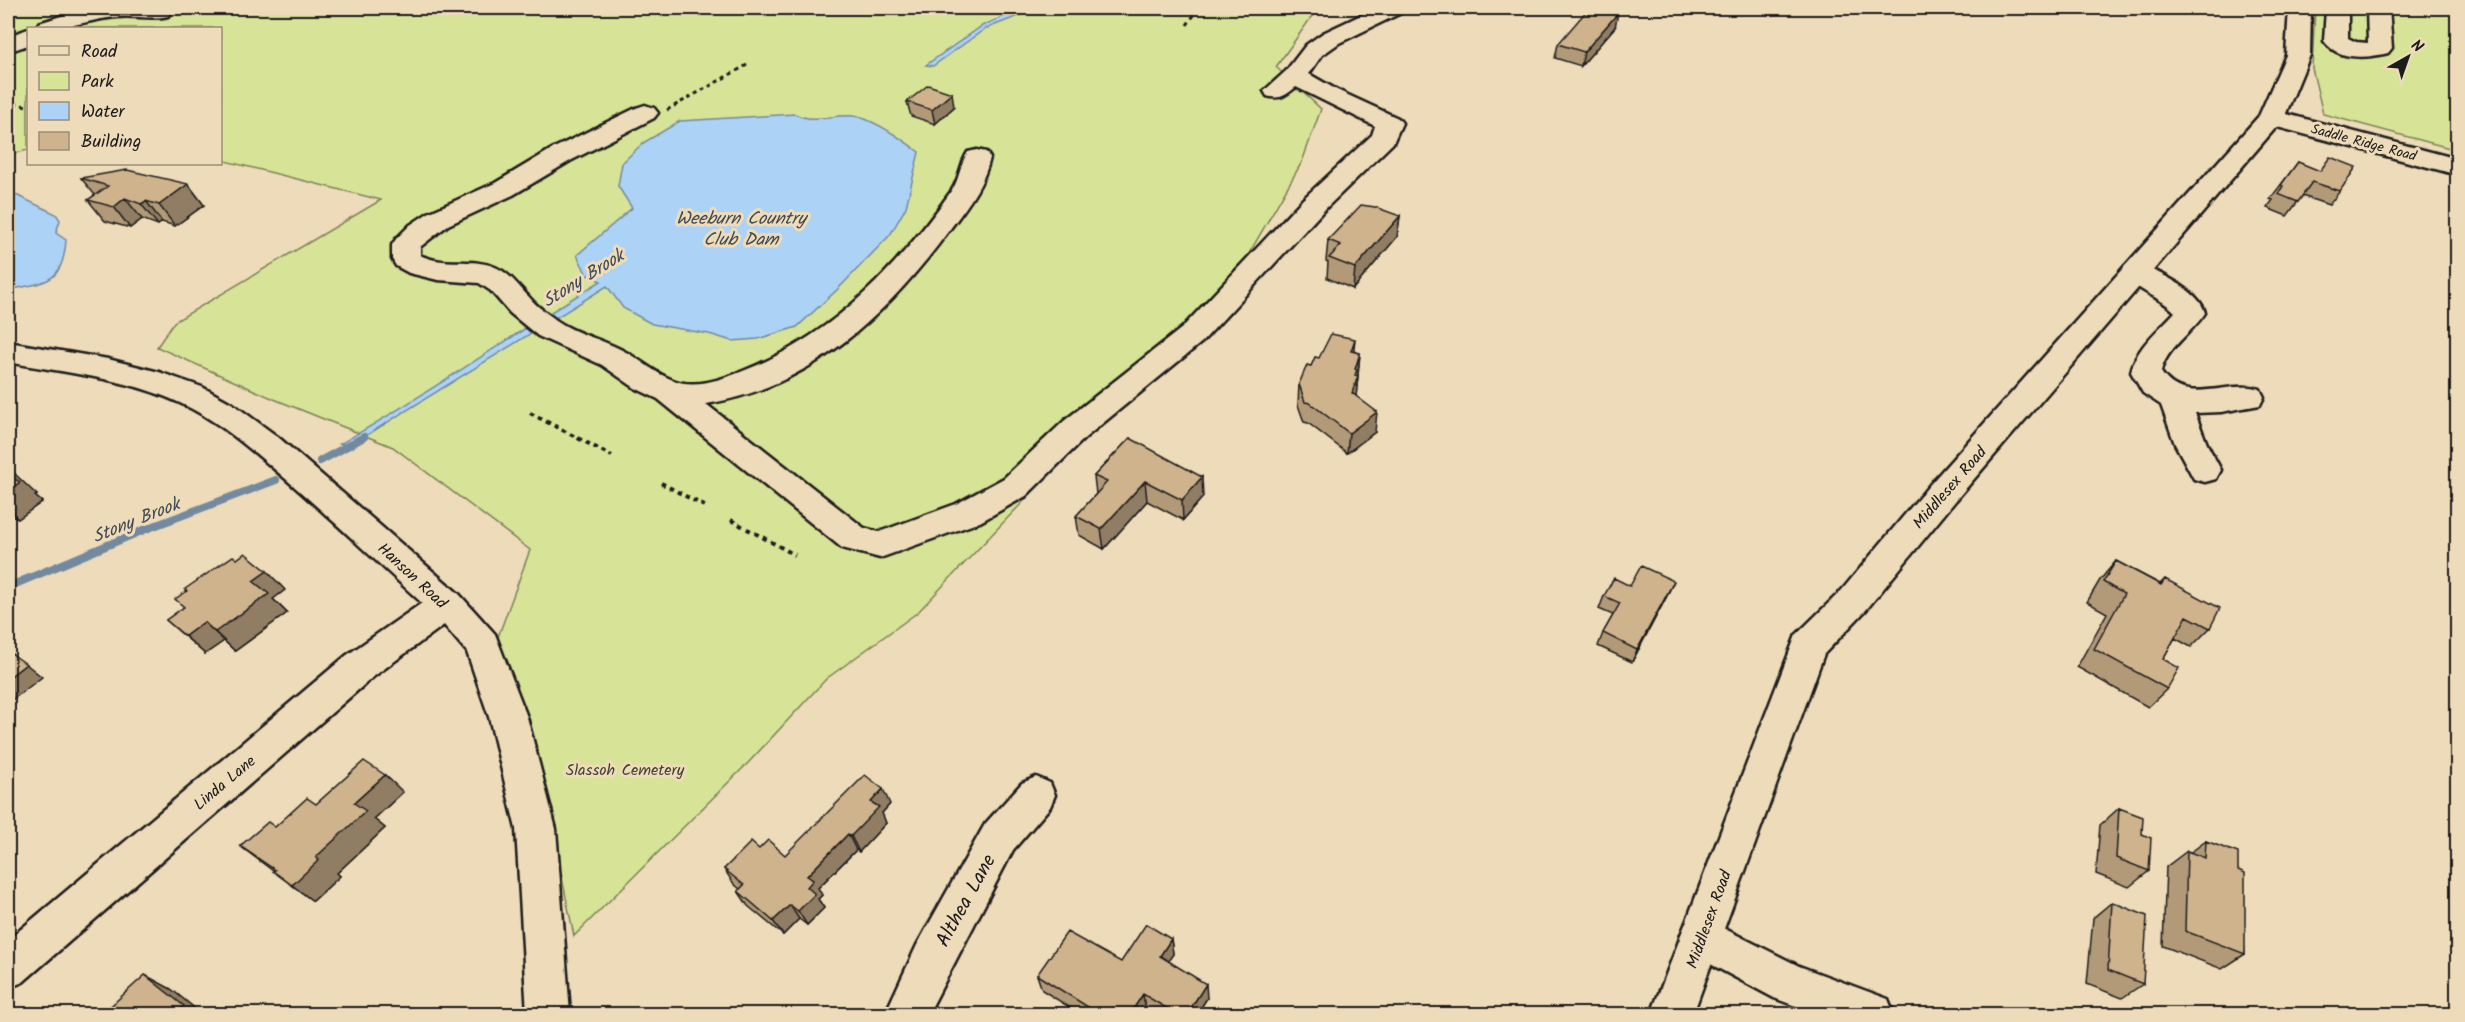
<svg xmlns="http://www.w3.org/2000/svg" width="2465" height="1022" viewBox="0 0 2465 1022" font-family="Kalam,sans-serif">
  <style>
    .green { fill: #d7e396; stroke: #7a8059; stroke-width: 1.5 }
    .water { fill: #acd2f6; stroke: #72899f; stroke-width: 1.5 }
    .lines { fill: none; stroke-linecap: round; stroke-linejoin: round }
    .stream { stroke: #72899f; stroke-width: 8 }
    .minor-casing { stroke: #1c1c1c; stroke-width: 5 }
    .major-casing { stroke: #1c1c1c; stroke-width: 5 }
    .path-far1 { stroke: #1c1c1c; stroke-width: 3; stroke-dasharray: 4 4; stroke-linecap: butt }
    .path { stroke: #1c1c1c; stroke-width: 4; stroke-dasharray: 4.5 4.5; stroke-linecap: butt }
    .minor { fill: #eedbb9; fill-rule: evenodd }
    .major { fill: #eedbb9; fill-rule: evenodd }
    .wall { fill: #b29a79; stroke: #1c1c1c; stroke-width: 1.5 }
    .shaded-wall { fill: #917d63; stroke: #1c1c1c; stroke-width: 1.5 }
    .building { fill: #cfb38d; stroke: #1c1c1c; stroke-width: 1.5 }
    .labels { text-anchor: middle; stroke-width: 6; stroke-linejoin: round; paint-order: stroke }
    .far-street-label { font-size: 14px; fill: #1c1c1c; stroke: #eedbb9 }
    .street-label { font-size: 16px; fill: #1c1c1c; stroke: #eedbb9 }
    .park-label { font-size: 16px; fill: #414434; stroke: #eedbb9 }
    .water-label { font-size: 18px; font-style: italic; fill: #404a52; stroke: #eedbb9 }
    .near-street-label { font-size: 20px; fill: #1c1c1c; stroke: #eedbb9 }
  </style>
  <rect width="100%" height="100%" fill="#eedbb9"/>
  <filter id="ink" filterUnits="userSpaceOnUse"><feTurbulence type="fractalNoise" baseFrequency=".0167" numOctaves="2"/><feDisplacementMap in="SourceGraphic" scale="12" xChannelSelector="R" yChannelSelector="G"/><feConvolveMatrix kernelMatrix="1 2 1 2 8 2 1 2 1" color-interpolation-filters="sRGB"/></filter>
  <g filter="url(#ink)">
    <!-- green -->
    <path class="green" d="M 8,8 L 1321,8 L 1315,12 L 1276,67 L 1321,109 L 1302,162 L 1225,295 L 1123,397 L 918,612 L 826,679 L 749,762 L 574,936 L 533,737 L 498,637 L 530,550 L 393,447 L 274,399 L 157,347 L 174,322 L 381,200 L 221,160 L 220,28 L 28,28 L 28,150 L 8,155 Z
      M 2315,8 L 2457,8 L 2457,150 L 2323,114 L 2312,68 Z"/>
    <!-- water -->
    <path class="water" d="M 1011,8 L 1039,8 L 985,29 L 933,66 L 926,65 L 982,26 L 1007,15 Z
      M 795,114 C 816,125 838,111 859,117 C 880,123 902,139 919,152 L 906,207 L 890,235 L 838,289 L 797,327 L 758,339 L 732,341 L 709,334 L 652,324 L 623,308 L 607,286 L 351,445 L 340,444 C 429,394 513,334 601,281 L 587,275 L 577,255 L 632,208 L 618,186 L 622,163 L 643,143 L 680,121 Z
      M 14,194 L 56,214 L 60,220 L 56,233 L 66,240 C 63,284 46,282 8,290 L 8,195 Z"/>
    <g class="lines">
      <!-- stream -->
      <path class="stream" d="M 320,461 L 364,437
        M 8,587 L 146,529 L 276,480"/>
      <!-- minor casing -->
      <g class="minor-casing">
        <path id="minor" d="M 87,8 L 169,8 L 172,11 L 168,16 C 152,20 134,15 117,17 C 88,19 66,31 35,28 L 39,23 Z
          M 1376,8 L 1404,8 L 1401,13 L 1339,43 L 1322,55 L 1309,74 L 1337,90 L 1398,118 L 1402,123 L 1393,143 L 1323,211 L 1202,342 L 1086,437 L 1026,496 L 980,522 L 880,558 L 842,548 L 658,399 L 635,388 L 602,365 L 538,336 L 510,313 L 491,291 L 479,283 L 438,280 L 409,273 L 396,266 L 392,259 L 392,245 L 396,239 L 410,225 L 428,213 L 495,183 L 552,149 L 636,108 L 645,105 L 654,108 L 658,113 L 654,118 L 570,161 L 513,195 L 448,225 L 420,247 L 420,255 C 444,267 471,257 495,267 C 510,273 518,286 529,297 C 536,306 547,313 556,320 C 575,334 602,339 622,350 C 640,359 654,373 673,380 C 695,389 722,379 743,371 C 833,336 898,267 952,190 C 960,178 960,164 968,152 L 977,150 L 986,152 L 990,158 C 983,187 967,206 950,229 C 889,312 813,387 706,404 L 864,528 L 879,532 L 956,504 L 1004,478 L 1064,421 L 1182,328 L 1303,199 L 1372,135 L 1375,126 L 1296,87 C 1286,95 1280,100 1267,96 L 1264,91 L 1286,71 L 1306,45 L 1323,33 Z
          M 2326,8 L 2348,8 L 2348,38 L 2356,42 L 2368,43 L 2367,8 L 2389,8 L 2392,48 L 2388,53 C 2368,58 2338,61 2324,41 Z
          M 28,29 L 28,45 L 8,52 L 8,36 Z
          M 2271,110 L 2458,159 L 2458,175 L 2262,123 L 2258,118 L 2262,113 Z
          M 2135,264 C 2155,269 2201,291 2205,313 C 2193,332 2165,349 2161,372 C 2184,408 2227,379 2260,389 L 2264,397 L 2260,405 L 2221,412 L 2195,413 L 2207,444 L 2221,470 L 2216,479 L 2205,482 L 2194,479 L 2175,444 L 2161,405 L 2143,393 L 2131,372 C 2136,347 2159,330 2175,312 C 2161,297 2130,287 2121,273 L 2125,266 Z
          M 8,342 L 108,359 L 159,372 L 202,387 L 233,404 L 278,437 L 459,594 L 495,634 L 527,717 L 556,829 L 570,1014 L 527,1014 L 516,829 L 489,717 L 467,652 L 444,625 L 373,677 L 23,982 L 8,988 L 8,940 L 347,655 L 422,603 C 377,562 333,520 287,480 C 254,452 220,421 180,403 C 127,378 65,373 8,362 Z
          M 1036,777 L 1050,783 L 1055,795 L 1050,807 L 1013,850 L 928,1014 L 885,1014 L 917,945 L 985,824 L 1022,783 Z
          M 1701,917 L 1799,966 L 1888,999 L 1894,1014 L 1817,1014 L 1774,998 L 1686,951 L 1680,937 L 1686,923 Z"/>
      </g>
      <!-- major casing -->
      <g class="major-casing">
        <path id="major" d="M 2289,8 L 2311,8 L 2310,55 L 2284,118 L 1956,500 L 1866,610 L 1824,654 L 1693,1014 L 1651,1014 L 1796,635 L 1842,590 L 1932,482 L 2259,116 L 2286,55 Z"/>
      </g>
      <!-- path-far1 -->
      <path class="path-far1" d="M 1187,25 L 1199,8
        M 14,104 L 28,106
        M 667,110 L 747,65"/>
      <!-- path -->
      <path class="path" d="M 530,413 L 612,456
        M 661,483 L 708,508
        M 731,520 L 795,555"/>
      <!-- minor -->
      <use href="#minor" class="minor"/>
      <!-- major -->
      <use href="#major" class="major"/>
    </g>
    <!-- wall -->
    <path class="wall" d="M 1615,27 L 1581,66 L 1555,58 L 1558,44 Z
      M 907,102 L 954,107 L 935,124 L 911,116 Z
      M 2298,162 L 2340,191 L 2329,205 L 2302,196 L 2287,216 L 2267,208 L 2273,200 L 2270,199 Z
      M 81,178 L 188,184 L 204,205 L 175,226 L 162,222 L 158,225 L 142,219 L 130,228 L 105,221 L 88,200 L 95,195 Z
      M 1400,216 L 1397,237 L 1353,289 L 1327,278 L 1328,262 L 1326,261 L 1328,240 Z
      M 1353,351 L 1360,353 L 1358,376 L 1356,396 L 1375,432 L 1347,453 L 1308,423 L 1304,422 L 1298,405 L 1299,384 L 1319,358 Z
      M 1130,438 L 1203,497 L 1183,520 L 1147,501 L 1104,549 L 1079,535 L 1076,516 L 1096,494 L 1094,476 Z
      M 8,470 L 37,495 L 35,496 L 42,502 L 18,519 L 8,515 Z
      M 2116,561 L 2160,584 L 2165,579 L 2210,628 L 2191,647 L 2175,638 L 2163,659 L 2167,689 L 2148,707 L 2077,667 L 2107,613 L 2087,602 L 2100,580 Z
      M 1630,586 L 1668,594 L 1632,662 L 1598,646 L 1603,633 L 1613,615 L 1599,609 L 1604,596 Z
      M 285,590 L 273,599 L 287,613 L 235,651 L 224,641 L 205,654 L 166,620 L 184,607 Z
      M 403,792 L 374,819 L 385,828 L 337,873 L 340,876 L 313,901 L 240,846 L 275,827 Z
      M 890,804 L 882,813 L 886,823 L 859,852 L 856,850 L 818,888 L 822,895 L 818,899 L 824,908 L 807,925 L 799,919 L 783,935 L 748,906 L 738,891 L 740,889 L 734,884 L 724,869 L 759,849 L 785,855 Z
      M 2119,808 L 2149,871 L 2129,887 L 2096,874 L 2100,825 Z
      M 2206,841 L 2238,870 L 2245,954 L 2222,969 L 2163,946 L 2166,867 L 2187,851 L 2191,852 Z
      M 2112,902 L 2143,984 L 2122,998 L 2087,984 L 2093,918 Z
      M 1171,939 L 1173,954 L 1168,960 L 1207,998 L 1197,1014 L 1155,1014 L 1145,1009 L 1141,1014 L 1080,1014 L 1042,990 L 1037,975 L 1121,962 Z"/>
    <!-- shaded-wall -->
    <path class="shaded-wall" d="M 1618,13 L 1615,27 L 1581,66 L 1584,52 Z
      M 952,93 L 954,107 L 935,124 L 932,110 Z
      M 188,184 L 204,205 L 175,226 L 159,205 Z
      M 125,198 L 142,219 L 130,228 L 114,207 Z
      M 146,201 L 162,222 L 158,225 L 141,204 Z
      M 1400,216 L 1397,237 L 1353,289 L 1355,268 Z
      M 1355,339 L 1353,360 L 1351,351 Z
      M 1360,353 L 1358,374 L 1356,380 L 1358,376 L 1356,397 L 1352,393 L 1355,369 Z
      M 1377,412 L 1375,432 L 1347,453 L 1349,433 Z
      M 15,474 L 37,495 L 35,496 L 42,502 L 18,519 L 8,510 L 8,491 L 11,477 Z
      M 1202,477 L 1203,497 L 1183,520 L 1182,500 Z
      M 1145,481 L 1147,501 L 1104,549 L 1101,529 Z
      M 267,571 L 285,590 L 273,599 L 287,613 L 235,651 L 215,632 L 253,581 Z
      M 1674,581 L 1668,594 L 1632,662 L 1637,650 Z
      M 204,622 L 224,641 L 205,654 L 185,636 Z
      M 26,664 L 42,677 L 8,703 L 8,678 Z
      M 385,775 L 403,792 L 374,819 L 385,828 L 337,873 L 340,876 L 313,901 L 292,885 L 316,857 L 354,803 Z
      M 883,789 L 890,804 L 882,813 L 886,823 L 859,852 L 851,836 L 871,802 Z
      M 848,834 L 856,850 L 818,888 L 822,895 L 818,899 L 824,908 L 807,925 L 798,911 L 807,887 L 807,876 Z
      M 790,905 L 799,919 L 783,935 L 773,921 Z
      M 1171,939 L 1173,954 L 1162,970 L 1160,956 Z
      M 145,975 L 171,989 L 202,1014 L 175,1014 Z
      M 1206,984 L 1207,998 L 1197,1014 L 1187,1014 Z
      M 1143,994 L 1145,1009 L 1141,1014 L 1130,1014 Z"/>
    <!-- building -->
    <path class="building" d="M 1589,8 L 1600,8 L 1618,13 L 1584,52 L 1558,44 Z
      M 928,85 L 952,93 L 932,110 L 907,102 Z
      M 2330,157 L 2356,167 L 2340,191 L 2312,182 L 2298,202 L 2278,194 L 2283,186 L 2281,185 L 2298,162 L 2320,171 Z
      M 127,170 L 188,184 L 159,205 L 146,201 L 141,204 L 125,198 L 114,207 L 88,200 L 108,186 L 81,178 Z
      M 1361,205 L 1375,207 L 1400,216 L 1355,268 L 1329,258 L 1341,245 L 1328,240 Z
      M 1331,334 L 1355,339 L 1351,351 L 1360,353 L 1355,369 L 1357,370 L 1355,375 L 1358,376 L 1352,393 L 1377,412 L 1349,433 L 1310,403 L 1305,402 L 1299,384 L 1307,365 L 1311,366 L 1315,357 L 1319,358 Z
      M 1130,438 L 1202,477 L 1182,500 L 1145,481 L 1101,529 L 1076,516 L 1107,482 L 1094,476 Z
      M 8,470 L 15,474 L 11,477 L 20,482 L 8,491 Z
      M 245,553 L 267,571 L 253,581 L 269,594 L 215,632 L 204,622 L 185,636 L 166,620 L 184,607 L 175,599 L 187,591 L 185,589 L 233,556 L 237,559 Z
      M 2116,561 L 2161,585 L 2165,579 L 2220,608 L 2210,628 L 2187,616 L 2163,659 L 2179,668 L 2167,689 L 2094,649 L 2124,594 L 2103,582 Z
      M 1641,566 L 1674,581 L 1637,650 L 1603,633 L 1620,603 L 1604,596 L 1614,578 L 1630,586 Z
      M 8,651 L 26,664 L 8,678 Z
      M 364,761 L 385,775 L 354,803 L 366,811 L 316,857 L 319,860 L 292,885 L 273,871 L 275,870 L 240,846 L 268,822 L 275,827 L 307,798 L 316,804 Z
      M 865,775 L 883,789 L 871,802 L 879,807 L 851,836 L 848,834 L 807,876 L 813,880 L 807,887 L 815,894 L 798,911 L 790,905 L 773,921 L 738,891 L 744,885 L 724,869 L 751,842 L 759,849 L 768,840 L 785,855 Z
      M 2119,808 L 2143,817 L 2142,834 L 2151,838 L 2149,871 L 2116,858 Z
      M 2206,841 L 2238,853 L 2238,870 L 2245,873 L 2245,954 L 2185,931 L 2187,851 L 2205,858 Z
      M 2112,902 L 2147,916 L 2143,984 L 2108,970 Z
      M 1146,924 L 1171,939 L 1160,956 L 1206,984 L 1187,1014 L 1176,1014 L 1143,994 L 1130,1014 L 1099,1014 L 1037,975 L 1067,932 L 1121,962 Z
      M 145,975 L 184,1006 L 175,1014 L 102,1014 Z"/>
  </g>
  <g class="labels">
    <!-- far-street labels -->
    <g class="far-street-label">
      <text transform="translate(2364 142) rotate(15)" y="5">Saddle Ridge Road</text>
    </g>
    <!-- street labels -->
    <g class="street-label">
      <text transform="translate(1949 487) rotate(-49)" y="6">Middlesex Road</text>
      <text transform="translate(413 575) rotate(43)" y="6">Hanson Road</text>
      <text transform="translate(224 782) rotate(-40)" y="6">Linda Lane</text>
      <text transform="translate(1708 919) rotate(-70)" y="6">Middlesex Road</text>
    </g>
    <!-- park labels -->
    <g class="park-label">
      <text x="625" y="775">Slassoh Cemetery</text>
    </g>
    <!-- water labels -->
    <g class="water-label">
      <text x="741" y="224">Weeburn Country<tspan x="741" dy="21">Club Dam</tspan></text>
      <text transform="translate(583 278) rotate(-32)" y="6">Stony Brook</text>
      <text transform="translate(136 520) rotate(-22)" y="6">Stony Brook</text>
    </g>
    <!-- near-street labels -->
    <g class="near-street-label">
      <text transform="translate(965 900) rotate(-61)" y="7">Althea Lane</text>
    </g>
  </g>
  <!-- margin -->
  <rect width="2465" height="1022" fill="none" stroke="#eedbb9" stroke-width="30"/>
  <rect x="15" y="15" width="2435" height="992" fill="none" stroke="#1c1c1c" stroke-width="2" filter="url(#ink)"/>
  <!-- legend -->
  <rect x="27" y="27" width="195" height="138" fill="#eedbb9" stroke="#9a8f7a" stroke-width="1.5"/>
  <rect x="39" y="46" width="30" height="9" fill="#eedbb9" stroke="#9a8f7a" stroke-width="1.5"/>
  <text x="81" y="57" font-size="18" fill="#1c1c1c">Road</text>
  <rect x="39" y="72" width="30" height="18" fill="#d7e396" stroke="#9a8f7a" stroke-width="1.5"/>
  <text x="81" y="87" font-size="18" fill="#1c1c1c">Park</text>
  <rect x="39" y="102" width="30" height="18" fill="#acd2f6" stroke="#9a8f7a" stroke-width="1.5"/>
  <text x="81" y="117" font-size="18" fill="#1c1c1c">Water</text>
  <rect x="39" y="132" width="30" height="18" fill="#cfb38d" stroke="#9a8f7a" stroke-width="1.5"/>
  <text x="81" y="147" font-size="18" fill="#1c1c1c">Building</text>
  <!-- north arrow -->
  <g transform="translate(2408 57) rotate(40)" stroke="#eedbb9" stroke-width="4.5" paint-order="stroke">
  <path d="M0-4.5L10 22L0 15L-10 22Z" fill="#1c1c1c"/>
  <text y="-9" font-size="16" font-weight="bold" text-anchor="middle" fill="#1c1c1c">N</text>
  </g>
</svg>
